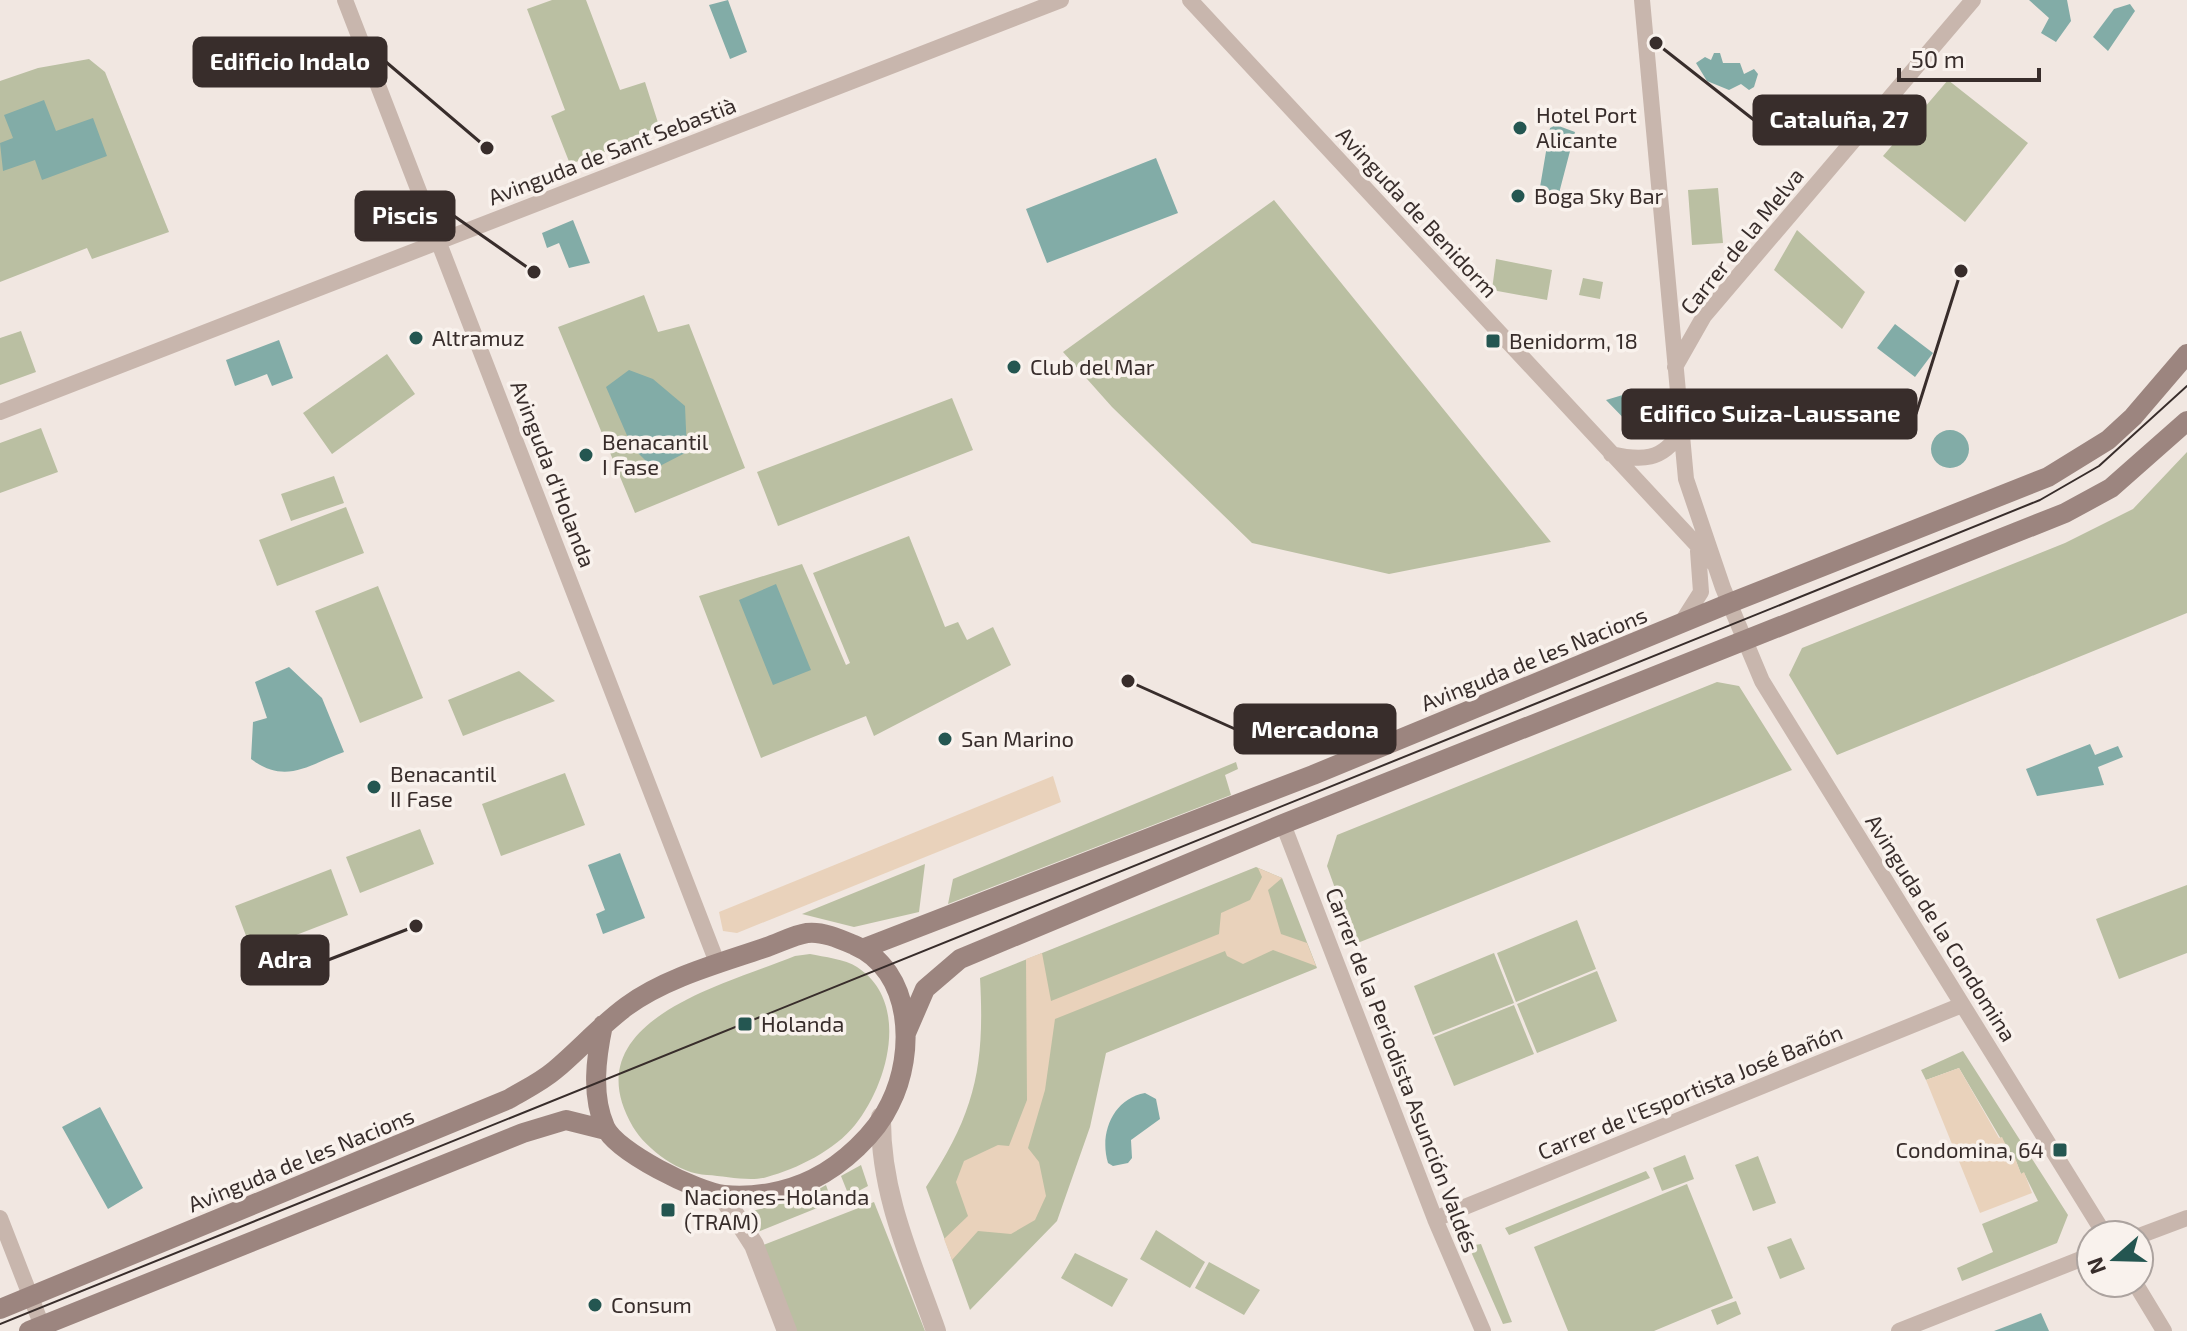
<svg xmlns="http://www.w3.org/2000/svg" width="2187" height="1331" viewBox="0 0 2187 1331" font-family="'Exo 2',sans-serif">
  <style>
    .green { fill: #babfa2 }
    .sand { fill: #e9d2bb }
    .water { fill: #82aca7 }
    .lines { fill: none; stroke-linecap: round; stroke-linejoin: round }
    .minor { stroke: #c8b6ad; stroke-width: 16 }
    .tertiary { stroke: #c8b6ad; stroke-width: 20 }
    .secondary { stroke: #9c857f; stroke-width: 20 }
    .tram { stroke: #382d2b; stroke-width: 2 }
    .poi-dot { fill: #245651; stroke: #f9f2ed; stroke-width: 3 }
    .labels { text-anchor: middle; stroke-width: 7; stroke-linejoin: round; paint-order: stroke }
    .poi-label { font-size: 22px; fill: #382d2b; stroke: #f9f2ed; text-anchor: start }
    .street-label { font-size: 22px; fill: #382d2b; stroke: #f9f2ed }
    .leader { fill: none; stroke: #382d2b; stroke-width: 3 }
    .callout-dot { fill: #382d2b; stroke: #f9f2ed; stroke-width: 3 }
    .callout { fill: #382d2b; stroke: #382d2b; stroke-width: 3 }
    .callout-label { font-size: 24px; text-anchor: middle; font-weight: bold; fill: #fff }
  </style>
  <rect width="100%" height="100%" fill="#f1e7e1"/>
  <!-- green -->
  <path class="green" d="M 552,0 L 586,0 L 620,90 L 645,82 L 661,132 L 570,164 L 551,116 L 565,110 L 527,9 Z
    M 89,59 L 105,72 L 169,232 L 92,259 L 87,248 L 0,282 L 0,81 L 38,68 Z
    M 1948,80 L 2028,143 L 1965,222 L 1883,156 Z
    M 1718,188 L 1723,243 L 1692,245 L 1688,190 Z
    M 1274,200 L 1551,542 L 1389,574 L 1252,543 L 1112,407 L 1063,352 Z
    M 1797,230 L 1865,292 L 1842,329 L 1774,270 Z
    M 1496,259 L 1552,270 L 1547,300 L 1492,290 Z
    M 1583,278 L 1603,282 L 1600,299 L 1579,295 Z
    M 644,295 L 658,332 L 689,324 L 745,468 L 635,513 L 558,327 Z
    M 21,331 L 36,372 L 0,385 L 0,338 Z
    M 387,354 L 415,394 L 332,454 L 303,413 Z
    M 952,398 L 973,450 L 778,526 L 757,472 Z
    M 41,428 L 58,472 L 0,493 L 0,443 Z
    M 2187,452 L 2187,613 L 1837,755 L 1789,675 L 1802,648 L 2065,543 L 2133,509 Z
    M 334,476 L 344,503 L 291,521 L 281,494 Z
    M 346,507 L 364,553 L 277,586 L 259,540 Z
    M 909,536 L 945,627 L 958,622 L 967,640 L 993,627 L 1011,665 L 874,736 L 866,716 L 761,758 L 699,596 L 802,564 L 846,665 L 850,663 L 813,573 Z
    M 378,586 L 423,698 L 360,723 L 315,611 Z
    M 519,671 L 555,701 L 463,736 L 448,700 Z
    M 1717,682 L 1739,686 L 1792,770 L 1355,944 L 1327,866 L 1337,835 Z
    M 1236,762 L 1238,769 L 1225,775 L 1231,795 L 948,904 L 953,879 Z
    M 565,773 L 585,825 L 501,856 L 482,804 Z
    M 420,829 L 434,864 L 360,893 L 346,857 Z
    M 925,864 L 919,912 L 854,927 L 802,914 Z
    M 1256,867 L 1282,878 L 1317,968 L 1106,1053 L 1090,1127 L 1057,1221 L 970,1310 L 926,1187 C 975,1113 985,1067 980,978 Z
    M 331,869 L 348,915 L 252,952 L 235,906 Z
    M 2187,885 L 2187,953 L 2119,979 L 2096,919 Z
    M 1577,920 L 1596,969 L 1516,1002 L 1497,953 Z
    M 1494,953 L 1514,1003 L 1433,1035 L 1414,986 Z
    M 810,954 C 824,957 845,959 857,967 C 911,1002 888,1084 855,1125 C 835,1150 797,1169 767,1177 C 750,1182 725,1176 707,1175 C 680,1174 647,1150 633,1127 C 571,1021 724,985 795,956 Z
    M 1597,971 L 1617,1021 L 1537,1053 L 1517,1004 Z
    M 1514,1005 L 1534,1054 L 1454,1086 L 1434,1037 Z
    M 1963,1051 L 2068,1215 L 2057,1243 L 1962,1281 L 1957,1268 L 1993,1252 L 1982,1224 L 2038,1201 L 2024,1173 L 2021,1174 L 2014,1156 L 2011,1156 L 1959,1068 L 1926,1080 L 1921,1070 Z
    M 1685,1155 L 1694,1179 L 1662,1191 L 1653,1168 Z
    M 1758,1156 L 1776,1203 L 1753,1211 L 1735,1165 Z
    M 861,1165 L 868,1186 L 849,1196 L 841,1176 Z
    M 1646,1171 L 1650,1178 L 1509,1235 L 1505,1228 Z
    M 1687,1184 L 1733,1298 L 1654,1331 L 1568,1331 L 1534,1247 Z
    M 826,1185 L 832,1202 L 755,1233 L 748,1212 L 803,1198 Z
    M 874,1202 L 925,1331 L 795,1331 L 761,1246 Z
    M 1156,1230 L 1205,1262 L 1190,1288 L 1140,1259 Z
    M 1791,1238 L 1805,1269 L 1780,1279 L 1767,1247 Z
    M 1481,1244 L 1512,1322 L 1503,1324 L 1472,1254 L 1475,1245 Z
    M 1075,1253 L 1128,1279 L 1112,1307 L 1061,1278 Z
    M 1209,1262 L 1260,1290 L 1244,1315 L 1195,1288 Z
    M 1736,1301 L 1741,1314 L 1717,1325 L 1711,1310 Z"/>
  <!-- sand -->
  <path class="sand" d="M 1053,776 L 1061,802 L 737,933 L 723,931 L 719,912 Z
    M 1258,868 L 1282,878 L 1268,890 L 1281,934 L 1307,943 L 1316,966 L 1273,950 L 1243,964 L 1227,956 L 1225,951 L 1055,1019 L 1045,1090 L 1028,1148 L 1039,1162 L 1046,1196 L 1035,1220 L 1011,1234 L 978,1231 L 952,1260 L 944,1239 L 968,1216 L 956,1182 L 964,1161 L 998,1145 L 1009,1146 L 1027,1100 L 1026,959 L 1042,953 L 1051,1001 L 1219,934 L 1221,913 L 1250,900 L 1262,877 Z
    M 1959,1068 L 1999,1138 L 2002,1137 L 2011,1156 L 2014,1155 L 2021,1174 L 2024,1172 L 2032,1193 L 1980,1213 L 1926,1080 Z"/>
  <!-- water -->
  <path class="water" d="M 728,0 L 747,52 L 730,59 L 709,5 Z
    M 2029,0 L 2067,0 L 2071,21 L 2056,42 L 2041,33 L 2049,18 Z
    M 2130,4 L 2135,11 L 2108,51 L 2093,37 L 2114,9 Z
    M 1714,53 L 1720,53 L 1723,63 L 1740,63 L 1744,74 L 1754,69 L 1758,74 L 1754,87 L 1749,90 L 1741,84 L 1729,90 L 1707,81 L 1696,63 L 1705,57 L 1711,60 Z
    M 44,100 L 56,131 L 93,118 L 107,156 L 42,180 L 35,160 L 3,171 L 0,143 L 13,138 L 4,115 Z
    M 1556,125 L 1575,132 L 1558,197 L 1539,193 L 1550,128 Z
    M 1156,158 L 1178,213 L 1047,263 L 1026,209 Z
    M 573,220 L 590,263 L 569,268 L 559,243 L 547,248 L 542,233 Z
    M 1895,324 L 1933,353 L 1915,377 L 1877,348 Z
    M 279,340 L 293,378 L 272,386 L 267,374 L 235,386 L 226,360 Z
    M 629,370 L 653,379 L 685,406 L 687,452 L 654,469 L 632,447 L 606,387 Z
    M 1636,391 L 1639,429 L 1635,430 L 1606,400 Z
    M1931 449a19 19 0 1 1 38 0a19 19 0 1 1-38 0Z
    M 776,584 L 811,670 L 773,685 L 739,600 Z
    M 289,667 L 322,698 L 344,752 C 308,765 286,785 251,759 L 253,722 L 267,718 L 255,682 Z
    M 2090,744 L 2095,755 L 2118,746 L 2123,757 L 2098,767 L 2104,785 L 2037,796 L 2026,769 Z
    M 620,853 L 645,918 L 603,934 L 596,914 L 605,910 L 588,865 Z
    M 1145,1093 L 1156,1099 L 1160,1119 L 1131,1140 L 1132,1158 L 1128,1163 L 1113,1166 L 1108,1163 C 1099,1133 1113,1099 1145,1093 Z
    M 100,1107 L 143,1188 L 108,1209 L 62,1127 Z
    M 2041,1313 L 2049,1331 L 1994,1331 Z"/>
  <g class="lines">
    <!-- minor -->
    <path class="minor" d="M 345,0 L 718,965
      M 1190,0 L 1697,545 L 1706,561
      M 1642,0 L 1686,479 L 1723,588 L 1762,681 L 2105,1235
      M 1675,367 L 1704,316 L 1973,0
      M 0,412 L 1061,0
      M 1611,454 C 1641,461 1663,461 1680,432
      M 1680,625 L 1701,592 L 1698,551
      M 1283,824 L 1435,1219 L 1483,1331
      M 0,1218 L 44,1331
      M 1435,1219 L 1962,1005
      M 2139,1236 L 2187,1218
      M 2135,1283 L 2164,1331
      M 1899,1331 L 2091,1255"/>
    <!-- tertiary -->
    <path class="tertiary" d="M 881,1117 C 880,1193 911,1260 936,1331
      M 722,1195 L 754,1245 L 787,1331"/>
    <!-- secondary -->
    <path class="secondary" d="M 862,949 L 1313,775 L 1730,603 L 2048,477 L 2108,440 L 2133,417 L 2187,354
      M 906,1033 L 925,989 L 960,959 L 1283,824 L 2065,513 L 2111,488 L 2187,421
      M 0,1309 L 509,1099 C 524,1090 541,1082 555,1070 C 580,1049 601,1025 627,1006 C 667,977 721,963 767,947 C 779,943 794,935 807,933 C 822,931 840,939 854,945 C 913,970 916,1053 890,1104 C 876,1134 842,1165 813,1179 C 787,1192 753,1198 724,1195 C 697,1192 616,1152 605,1127 C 591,1095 596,1058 603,1025
      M 29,1331 L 523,1133 L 566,1120 L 606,1130"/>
    <!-- tram -->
    <path class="tram" d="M 0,1324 L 2040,500 L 2099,466 L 2187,386"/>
  </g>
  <!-- markers -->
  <g class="poi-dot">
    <circle cx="1520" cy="128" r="8"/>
    <circle cx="1518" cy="196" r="8"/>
    <circle cx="416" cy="338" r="8"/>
    <rect x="1485" y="333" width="16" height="16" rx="4"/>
    <circle cx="1014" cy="367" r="8"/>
    <circle cx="586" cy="455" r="8"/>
    <circle cx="945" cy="739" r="8"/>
    <circle cx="374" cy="787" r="8"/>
    <rect x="737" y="1016" width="16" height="16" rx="4"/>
    <rect x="2052" y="1142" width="16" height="16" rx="4"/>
    <rect x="660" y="1202" width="16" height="16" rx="4"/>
    <circle cx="595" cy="1305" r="8"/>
  </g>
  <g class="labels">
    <!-- poi labels -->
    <g class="poi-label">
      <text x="1536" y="123">Hotel Port<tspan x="1536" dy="25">Alicante</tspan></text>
      <text x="1534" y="204">Boga Sky Bar</text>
      <text x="432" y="346">Altramuz</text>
      <text x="1509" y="349">Benidorm, 18</text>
      <text x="1030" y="375">Club del Mar</text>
      <text x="602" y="450">Benacantil<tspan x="602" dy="25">I Fase</tspan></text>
      <text x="961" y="747">San Marino</text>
      <text x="390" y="782">Benacantil<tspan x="390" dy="25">II Fase</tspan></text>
      <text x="761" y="1032">Holanda</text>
      <text x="2044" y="1158" text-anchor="end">Condomina, 64</text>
      <text x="684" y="1205">Naciones-Holanda<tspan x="684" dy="25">(TRAM)</tspan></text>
      <text x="611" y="1313">Consum</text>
    </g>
    <!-- street labels -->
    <g class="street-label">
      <text transform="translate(612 151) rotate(-21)" y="8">Avinguda de Sant Sebastià</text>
      <text transform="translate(1417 212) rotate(47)" y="8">Avinguda de Benidorm</text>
      <text transform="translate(1742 241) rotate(-51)" y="8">Carrer de la Melva</text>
      <text transform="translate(553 474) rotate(69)" y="8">Avinguda d'Holanda</text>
      <text transform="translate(1534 659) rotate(-22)" y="8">Avinguda de les Nacions</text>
      <text transform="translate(1941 928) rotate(58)" y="8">Avinguda de la Condomina</text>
      <text transform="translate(1402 1070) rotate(69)" y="8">Carrer de la Periodista Asunción Valdés</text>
      <text transform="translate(1690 1092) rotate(-22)" y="8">Carrer de l'Esportista José Bañón</text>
      <text transform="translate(301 1160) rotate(-22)" y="8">Avinguda de les Nacions</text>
    </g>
  </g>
  <!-- callouts -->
  <path class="leader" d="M487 148L386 62M1656 43L1754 120M534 272L454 216M1961 271L1916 414M1128 681L1235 729M416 926L328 960"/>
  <g class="callout-dot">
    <circle cx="487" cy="148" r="8"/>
    <circle cx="1656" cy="43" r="8"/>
    <circle cx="534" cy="272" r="8"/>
    <circle cx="1961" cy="271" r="8"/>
    <circle cx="1128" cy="681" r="8"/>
    <circle cx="416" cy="926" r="8"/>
  </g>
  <g class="callout">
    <rect x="194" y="38" width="192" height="48" rx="8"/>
    <rect x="1754" y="96" width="171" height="48" rx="8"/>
    <rect x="356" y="192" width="98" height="48" rx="8"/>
    <rect x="1623" y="390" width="293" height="48" rx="8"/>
    <rect x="1235" y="705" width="160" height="48" rx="8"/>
    <rect x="242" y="936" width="86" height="48" rx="8"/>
  </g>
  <g class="callout-label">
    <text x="290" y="70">Edificio Indalo</text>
    <text x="1839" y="128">Cataluña, 27</text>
    <text x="405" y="224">Piscis</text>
    <text x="1770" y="422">Edifico Suiza-Laussane</text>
    <text x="1315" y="738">Mercadona</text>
    <text x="285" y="968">Adra</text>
  </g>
  <!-- north arrow -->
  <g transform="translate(2115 1259) rotate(250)"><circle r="38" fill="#f9f2ed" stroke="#aca39f" stroke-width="2"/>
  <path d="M0-6L14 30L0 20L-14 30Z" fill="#245651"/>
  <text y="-12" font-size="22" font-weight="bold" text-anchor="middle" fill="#382d2b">N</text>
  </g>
  <!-- scale -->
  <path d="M1899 68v12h140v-12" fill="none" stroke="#382d2b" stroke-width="4"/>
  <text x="1911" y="68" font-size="24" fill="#382d2b" stroke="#f9f2ed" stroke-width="6" paint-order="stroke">50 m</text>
</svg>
